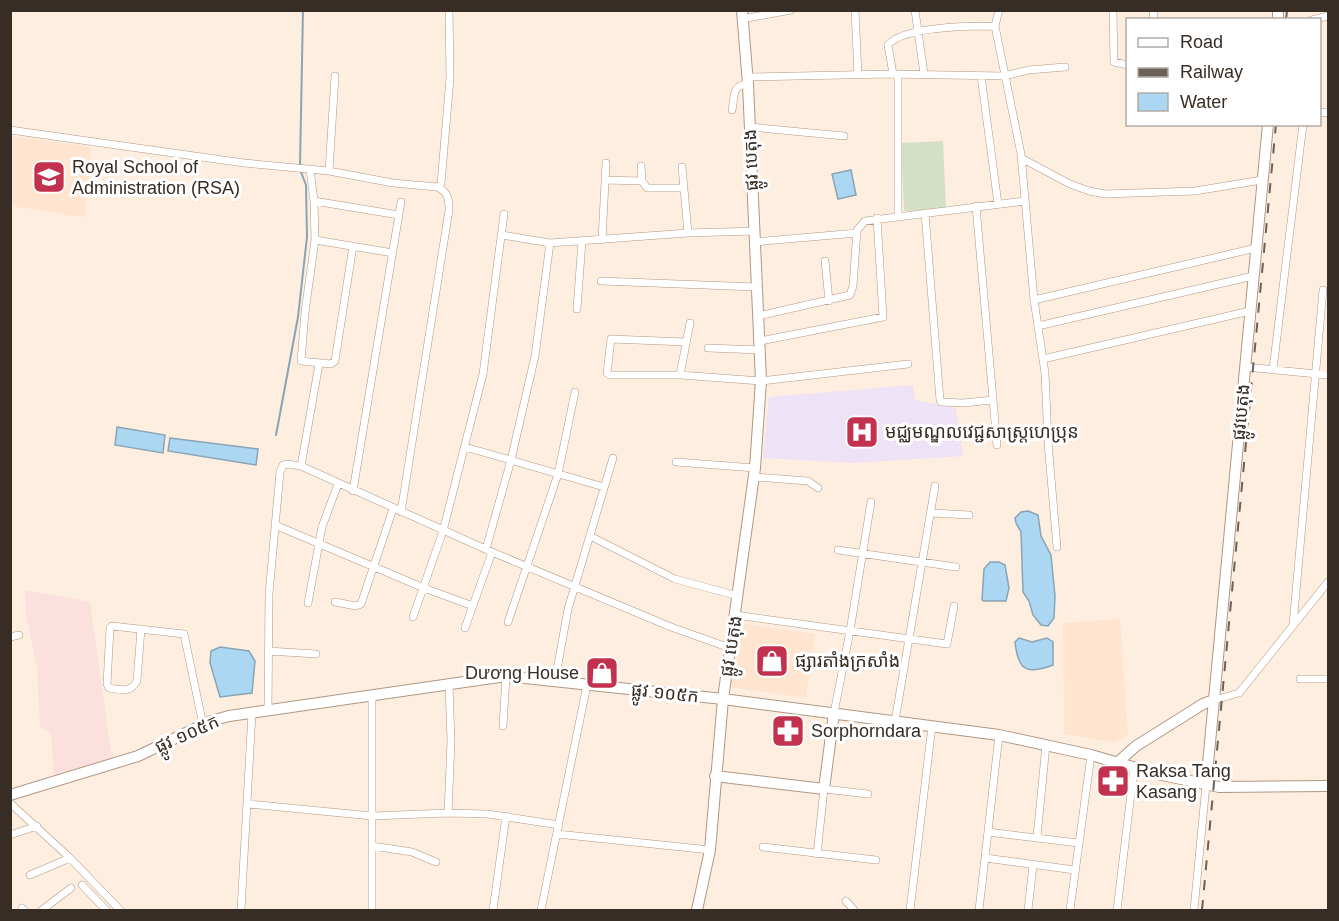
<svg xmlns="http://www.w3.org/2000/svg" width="1339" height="921" viewBox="0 0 1339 921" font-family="Arial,'Noto Sans Khmer',sans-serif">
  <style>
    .built { fill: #ffe5cf }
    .industrial { fill: #fbe0dd }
    .medical { fill: #ede2f6 }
    .green { fill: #d4e0c5 }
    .water { fill: #acd7f3; stroke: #89a4b5; stroke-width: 1.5 }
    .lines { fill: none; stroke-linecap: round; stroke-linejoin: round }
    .stream { stroke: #89a4b5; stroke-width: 2 }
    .street-casing { stroke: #b09783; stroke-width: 8 }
    .secondary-casing { stroke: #b09783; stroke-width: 12 }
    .street { stroke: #fff; stroke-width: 7 }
    .secondary { stroke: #fff; stroke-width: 10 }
    .rail { stroke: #6c6057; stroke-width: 2; stroke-dasharray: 10 10; stroke-linecap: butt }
    .labels { text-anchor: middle; stroke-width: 6; stroke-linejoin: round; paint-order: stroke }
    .street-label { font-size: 18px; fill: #372d25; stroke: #fff }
    .poi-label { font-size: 18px; fill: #372d25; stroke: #fff; text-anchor: start }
  </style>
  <rect width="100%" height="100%" fill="#feeee0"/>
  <!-- built -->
  <path class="built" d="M 11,136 L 91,147 L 85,217 L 11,206 Z
    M 1120,619 L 1128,735 L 1115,743 L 1064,734 L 1063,623 Z
    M 738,623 L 815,634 L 806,698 L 729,687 Z"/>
  <!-- industrial -->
  <path class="industrial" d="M 25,590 L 90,602 L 112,758 L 54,775 L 51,733 L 40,727 L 37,668 L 26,615 Z"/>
  <!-- medical -->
  <path class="medical" d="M 913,385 L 915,400 L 956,408 L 963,456 L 853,463 L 763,458 L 769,397 Z"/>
  <!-- green -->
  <path class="green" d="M 943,141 L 946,209 L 904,211 L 901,143 Z"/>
  <!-- water -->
  <path class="water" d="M 851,170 L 856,195 L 838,199 L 832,174 Z
    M 117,427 L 165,435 L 163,453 L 115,445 Z
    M 170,438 L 258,449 L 256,465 L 168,451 Z
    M 1028,511 L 1038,515 L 1041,536 L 1051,555 L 1055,596 L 1054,618 L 1048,626 L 1041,625 L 1033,615 L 1029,601 L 1023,592 L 1021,532 L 1016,523 L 1015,518 L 1021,512 Z
    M 990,562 L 999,562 L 1005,565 L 1009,588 L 1006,601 L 984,601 L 982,600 L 984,569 Z
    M 1019,638 L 1032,642 L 1047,638 L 1053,642 L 1053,665 C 1027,675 1018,671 1015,642 Z
    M 220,647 L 249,651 L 255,661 L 252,693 L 220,697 L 210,663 L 211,651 Z"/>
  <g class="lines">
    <!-- stream -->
    <path class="stream" d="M 300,166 L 303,10
      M 276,435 L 298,317 L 307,237 L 306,185 L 301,172"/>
    <!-- street casing -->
    <g class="street-casing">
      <path id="street" d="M 855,10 L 858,75
        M 915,10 L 924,74
        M 999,10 L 995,26 L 1021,154 L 1034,300 L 1045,373 L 1048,443 L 1057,547
        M 1113,10 L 1114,62 L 1128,65
        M 1153,10 L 1154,20
        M 742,19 L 791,10
        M 1312,20 L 1328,16
        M 893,74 L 888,45 C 903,26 971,26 995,26
        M 898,74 L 898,216
        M 981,76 L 998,204
        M 747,77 L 889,74 L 1004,76 L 1029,70 L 1065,67
        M 732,110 C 735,97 731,85 748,84
        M 1320,112 L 1328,113
        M 750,127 L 844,136
        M 10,130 L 244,163 L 329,171 L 393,183 L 437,187 L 441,184 L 450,78 L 449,10
        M 1021,158 L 1070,184 L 1089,191 L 1105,194 L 1195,191 L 1262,180
        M 641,166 L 642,181 L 647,188 L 684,188
        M 682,167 L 688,233
        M 310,169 L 314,201 L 315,240 L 305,312 L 301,361 L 331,364 L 335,361 L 353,246
        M 329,171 L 335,76
        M 605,180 L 642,181
        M 314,201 L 399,215
        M 976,206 L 997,445
        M 925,213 L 940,400 L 941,402 L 963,403 L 993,400
        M 502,235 L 550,243 L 688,233 L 754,231
        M 315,240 L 393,253
        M 602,240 L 606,163
        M 754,242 L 857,233
        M 825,261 L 829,301
        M 601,281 L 756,287
        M 1034,300 L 1256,248
        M 577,309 L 582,241
        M 758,316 L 850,295 L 853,286 L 857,230 L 865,221 L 1025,201
        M 1038,326 L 1253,276
        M 760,341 L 883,317 L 877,218
        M 686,342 L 611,339 L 607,373 L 610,375 L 680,375 L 761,381 L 908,364
        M 708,348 L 761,350
        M 1043,359 L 1250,311
        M 1245,367 L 1328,375
        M 1273,369 L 1303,124
        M 680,375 L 690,323
        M 465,447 L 604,487
        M 676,462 L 755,468
        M 301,466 L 319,364
        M 754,477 L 808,481 L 818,488
        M 353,491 L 401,202
        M 401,512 L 449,210 C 449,198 448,192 437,187
        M 932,513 L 969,515
        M 275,525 L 424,588 L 473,606
        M 590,536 L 675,579 L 738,596
        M 486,549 L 511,460 L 535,356 L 550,243
        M 838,550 L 956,567
        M 335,602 L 356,606 L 361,604 L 393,509
        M 308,603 L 322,527 L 338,484
        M 735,615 L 947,644 L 954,606
        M 413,617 L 443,531 L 483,374 L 504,214
        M 508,622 L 558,474 L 575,392
        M 1293,625 L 1323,290
        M 465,628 L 492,552
        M 141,629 L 137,681 C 130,693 122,690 109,688 L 107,684 L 110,628 L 112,626 L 184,634 L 203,725
        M 10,637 L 19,635
        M 268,651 L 316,654
        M 1300,679 L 1328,679
        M 555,681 L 568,609 L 613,458
        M 372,695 L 372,910
        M 1214,700 L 1239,693 L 1328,582
        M 268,711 L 269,594 L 280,472 L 283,465 L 288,464 L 301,466 L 492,552 L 671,627 L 730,648
        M 834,713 L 850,631 L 871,502
        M 895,721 L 935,486
        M 503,726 L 506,676
        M 10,803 L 70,858 L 120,910
        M 248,804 L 372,816 L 448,813 L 488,814 L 559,825
        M 448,813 L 451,741 L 449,684
        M 988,832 L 1078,843
        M 557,834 L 710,850
        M 10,835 L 37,826
        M 1037,837 L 1046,745
        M 372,846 L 412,852 L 436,862
        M 763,847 L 876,860
        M 817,854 L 824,789 L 868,794
        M 985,858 L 1075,870
        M 30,875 L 70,858
        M 82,885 L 106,910
        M 846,901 L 854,910
        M 22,908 L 24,910
        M 42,910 L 71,888
        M 241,910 L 252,713
        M 493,910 L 506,816
        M 541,910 L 587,685
        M 910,910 L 932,726
        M 979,910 L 999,735
        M 1028,910 L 1033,865
        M 1070,910 L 1091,755
        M 1117,910 L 1134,768
        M 1194,910 L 1206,785"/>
    </g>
    <!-- secondary casing -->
    <g class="secondary-casing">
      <path id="secondary" d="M 1278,20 L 1278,10
        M 1117,763 L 1136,746 L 1203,704 L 1214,700
        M 715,776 L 824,789 L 834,713
        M 1206,785 L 1268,124
        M 10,795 L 138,756 L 211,721 L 229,716 L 506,676 L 723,699 L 999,735 L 1091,755 L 1157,774 L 1219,787 L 1328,786
        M 697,910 L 710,850 L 723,699 L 755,468 L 761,381 L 748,84 L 742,10"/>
    </g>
    <!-- street -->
    <use href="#street" class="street"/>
    <!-- secondary -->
    <use href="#secondary" class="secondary"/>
    <!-- rail -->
    <path class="rail" d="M 1286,20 L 1287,10
      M 1202,910 L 1276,124"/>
  </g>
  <!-- icons -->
  <defs>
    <g id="school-square" transform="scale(1.725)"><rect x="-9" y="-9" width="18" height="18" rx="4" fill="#c2324f" stroke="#fff"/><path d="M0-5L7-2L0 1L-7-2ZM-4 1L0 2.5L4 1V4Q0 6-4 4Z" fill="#fff"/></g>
    <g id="hospital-square" transform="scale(1.725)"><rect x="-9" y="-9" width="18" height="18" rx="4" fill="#c2324f" stroke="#fff"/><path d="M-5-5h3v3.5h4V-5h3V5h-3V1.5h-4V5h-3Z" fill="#fff"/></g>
    <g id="shop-square" transform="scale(1.725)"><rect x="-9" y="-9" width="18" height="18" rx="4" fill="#c2324f" stroke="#fff"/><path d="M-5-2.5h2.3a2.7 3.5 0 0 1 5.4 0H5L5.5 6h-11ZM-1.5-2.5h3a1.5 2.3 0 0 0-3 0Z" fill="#fff"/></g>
    <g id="pharmacy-square" transform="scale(1.725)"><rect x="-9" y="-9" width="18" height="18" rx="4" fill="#c2324f" stroke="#fff"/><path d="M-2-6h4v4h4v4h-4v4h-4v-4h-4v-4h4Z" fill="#fff"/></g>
  </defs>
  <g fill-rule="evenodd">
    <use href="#school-square" x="49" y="177"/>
    <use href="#hospital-square" x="862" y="432"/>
    <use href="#shop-square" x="772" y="661"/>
    <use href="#shop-square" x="602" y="673"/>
    <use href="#pharmacy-square" x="788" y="731"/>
    <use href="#pharmacy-square" x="1113" y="781"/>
  </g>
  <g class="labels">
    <!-- street labels -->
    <g class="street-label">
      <text transform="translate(751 160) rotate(-92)" y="6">ផ្លូវ បេតុង</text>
      <text transform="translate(1241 412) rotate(-85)" y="6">ផ្លូវបេតុង</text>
      <text transform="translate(731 646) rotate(-81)" y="6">ផ្លូវ បេតុង</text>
      <text transform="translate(665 693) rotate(6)" y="6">ផ្លូវ ១០៥ក</text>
      <text transform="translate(187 734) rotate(-24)" y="6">ផ្លូវ ១០៥ក</text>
    </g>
    <!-- poi labels -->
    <g class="poi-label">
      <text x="72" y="173">Royal School of<tspan x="72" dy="21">Administration (RSA)</tspan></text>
      <text x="885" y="438">មជ្ឈមណ្ឌលវេជ្ជសាស្ត្រហេប្រុន</text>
      <text x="795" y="667">ផ្សារតាំងក្រសាំង</text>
      <text x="579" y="679" text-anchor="end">Dương House</text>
      <text x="811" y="737">Sorphorndara</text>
      <text x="1136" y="777">Raksa Tang<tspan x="1136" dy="21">Kasang</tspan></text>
    </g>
  </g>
  <!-- border -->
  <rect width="1339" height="921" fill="none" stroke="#372d25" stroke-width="24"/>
  <!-- legend -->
  <rect x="1126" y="18" width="195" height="108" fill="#ffffff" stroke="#afaba8" stroke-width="1.5"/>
  <rect x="1138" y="38" width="30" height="9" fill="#ffffff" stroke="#afaba8" stroke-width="1.5"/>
  <text x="1180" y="48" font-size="18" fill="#372d25">Road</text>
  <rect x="1138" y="68" width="30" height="9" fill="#6c6057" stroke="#afaba8" stroke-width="1.5"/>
  <text x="1180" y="78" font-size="18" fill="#372d25">Railway</text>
  <rect x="1138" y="93" width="30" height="18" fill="#acd7f3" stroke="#afaba8" stroke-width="1.5"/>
  <text x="1180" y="108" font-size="18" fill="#372d25">Water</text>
</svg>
